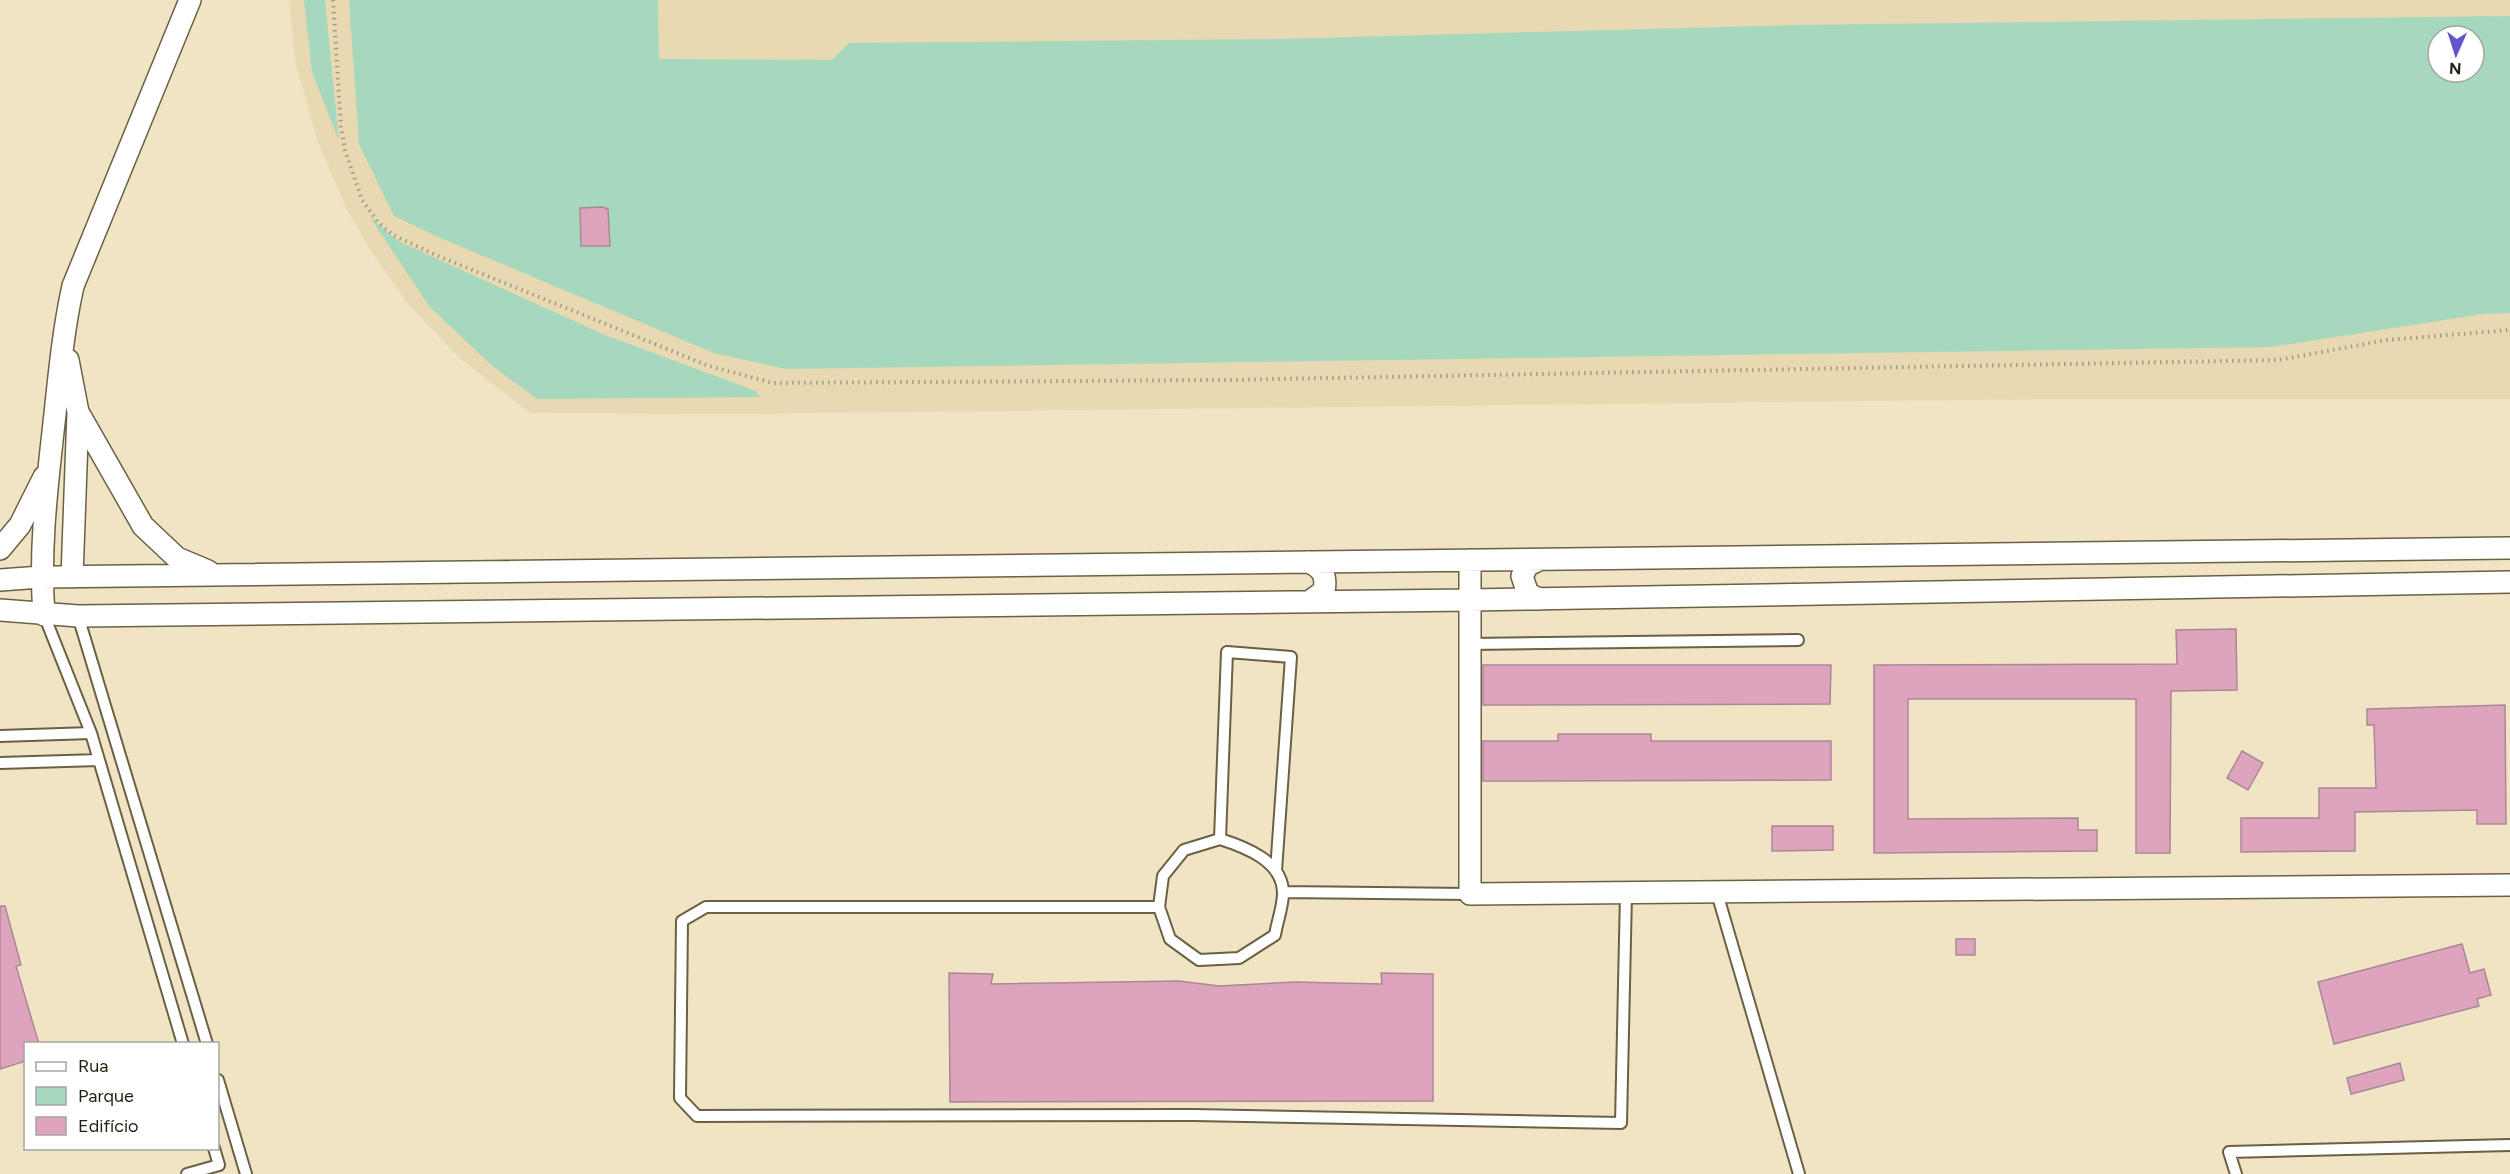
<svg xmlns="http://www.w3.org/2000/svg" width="2510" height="1174" viewBox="0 0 2510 1174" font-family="Figtree,sans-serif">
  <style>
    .built { fill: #e8d9b2; fill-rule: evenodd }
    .green { fill: #a6d8bd; fill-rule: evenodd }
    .building { fill: #dea3bd; stroke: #a98896; stroke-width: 1.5 }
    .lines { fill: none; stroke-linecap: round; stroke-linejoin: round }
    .lane-casing { stroke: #6a6044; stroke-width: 14 }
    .street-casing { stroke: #6a6044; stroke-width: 24 }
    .path { stroke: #a39a81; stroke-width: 4; stroke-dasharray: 1.5 4.5; stroke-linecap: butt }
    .lane { stroke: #fff; stroke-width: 10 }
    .street { stroke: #fff; stroke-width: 21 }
  </style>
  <rect width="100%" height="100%" fill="#f0e4c4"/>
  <!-- built -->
  <path class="built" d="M 289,0 L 2510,0 L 2510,399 L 2045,399 L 732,414 L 530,413 L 458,357 L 409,305 L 371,251 L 347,210 L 318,142 L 295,61 ZM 2438,36 L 2474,36 L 2474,72 L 2438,72 Z"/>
  <!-- green -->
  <path class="green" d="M 304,0 L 325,0 L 339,141 L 312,72 Z
    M 349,0 L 658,0 L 659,59 L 832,60 L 849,43 L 1276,39 L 1798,25 L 2510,16 L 2510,313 L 2483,314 L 2271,347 L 786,369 L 714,353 L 438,237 L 394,216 L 359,144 ZM 2438,36 L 2474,36 L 2474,72 L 2438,72 Z
    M 370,217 L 400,242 L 605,335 L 756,391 L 760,397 L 537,399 L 491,365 L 429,306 Z"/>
  <!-- building -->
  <path class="building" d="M 602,207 L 608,209 L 610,246 L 581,246 L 580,208 Z
    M 2236,629 L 2237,690 L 2171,691 L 2170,853 L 2136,853 L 2136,699 L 1908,699 L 1908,819 L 2078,818 L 2078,830 L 2097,830 L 2097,851 L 1874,853 L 1874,665 L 2177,664 L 2176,630 Z
    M 1483,665 L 1831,665 L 1830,704 L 1483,705 Z
    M 2505,705 L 2506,824 L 2477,824 L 2477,810 L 2355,812 L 2355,851 L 2241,852 L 2241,818 L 2319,818 L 2319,788 L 2376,788 L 2374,725 L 2367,725 L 2367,709 Z
    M 1558,734 L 1651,734 L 1651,741 L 1831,741 L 1831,780 L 1483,781 L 1483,741 L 1558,741 Z
    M 2242,751 L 2263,763 L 2248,790 L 2227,778 Z
    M 1772,826 L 1833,826 L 1833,850 L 1772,851 Z
    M 0,906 L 5,906 L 21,965 L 16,966 L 39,1044 L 26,1044 L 26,1061 L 0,1069 Z
    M 1956,939 L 1975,939 L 1975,955 L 1956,955 Z
    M 2462,944 L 2470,973 L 2484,969 L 2491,995 L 2477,999 L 2479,1006 L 2334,1044 L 2318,982 Z
    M 949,973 L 993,974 L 991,984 L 1179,981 L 1219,986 L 1295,982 L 1382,984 L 1381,973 L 1433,974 L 1433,1101 L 950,1102 Z
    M 2400,1063 L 2404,1080 L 2351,1094 L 2347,1078 Z"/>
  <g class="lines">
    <!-- lane casing -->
    <g class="lane-casing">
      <path id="lane" d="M 44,615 L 91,733 L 183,1044
        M 78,616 L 207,1044
        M 1470,644 L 1798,640
        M 0,736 L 91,733
        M 0,763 L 99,760
        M 1220,839 L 1227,652 L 1291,657 L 1276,871
        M 1220,839 C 1245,847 1283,861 1283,893 C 1283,907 1277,922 1275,935 L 1239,958 L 1199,960 L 1170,939 L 1159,907 L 1163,876 L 1184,850 Z
        M 1283,892 L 1470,894
        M 1717,893 L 1799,1174
        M 1159,907 L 706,907 L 682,921 L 680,1098 L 697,1116 L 1194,1115 L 1621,1123 L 1626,893
        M 218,1080 L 246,1174
        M 187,1174 L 219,1165 L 214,1148
        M 2236,1174 L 2229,1152 L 2510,1145"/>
    </g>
    <!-- street casing -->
    <g class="street-casing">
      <path id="street" d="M 68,360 L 78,412 L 72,577
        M 78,412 L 143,526 L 177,558 L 208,571
        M 0,549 L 20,525 L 44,477
        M 1470,560 L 1470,894 L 2510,885
        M 1539,560 L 1528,565 L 1522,576 L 1528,594 L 1540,599
        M 1308,562 C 1322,567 1327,576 1324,591 L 1309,602
        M 0,580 L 41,577 L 2510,548
        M 0,610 L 78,616 L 1471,600 L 2510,582
        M 44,615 C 39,551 47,486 54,423 C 59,377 63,331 73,286 L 190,0"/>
    </g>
    <!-- path -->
    <path class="path" d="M 333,0 L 341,127 L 345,150 L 362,200 L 378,222 L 393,235 L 438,256 L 709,366 L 773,383 L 1225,380 L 2278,360 L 2387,340 L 2510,330"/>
    <!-- lane -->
    <use href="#lane" class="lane"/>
    <!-- street -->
    <use href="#street" class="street"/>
  </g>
  <!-- legend -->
  <rect x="24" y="1042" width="195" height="108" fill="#ffffff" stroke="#a7a5a1" stroke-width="1.5"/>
  <rect x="36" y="1062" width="30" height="9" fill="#ffffff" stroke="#a7a5a1" stroke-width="1.5"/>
  <text x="78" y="1072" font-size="18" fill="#241f13">Rua</text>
  <rect x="36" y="1087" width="30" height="18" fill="#a6d8bd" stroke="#a7a5a1" stroke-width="1.5"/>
  <text x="78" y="1102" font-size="18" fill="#241f13">Parque</text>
  <rect x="36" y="1117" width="30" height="18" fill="#dea3bd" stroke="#a7a5a1" stroke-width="1.5"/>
  <text x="78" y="1132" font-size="18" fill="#241f13">Edifício</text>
  <!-- north arrow -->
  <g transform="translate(2456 54) rotate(183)"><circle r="28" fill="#ffffff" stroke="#a7a5a1" stroke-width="1.5"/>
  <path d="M0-4.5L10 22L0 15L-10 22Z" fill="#6254cc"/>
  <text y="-9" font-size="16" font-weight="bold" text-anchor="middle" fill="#241f13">N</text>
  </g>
</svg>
